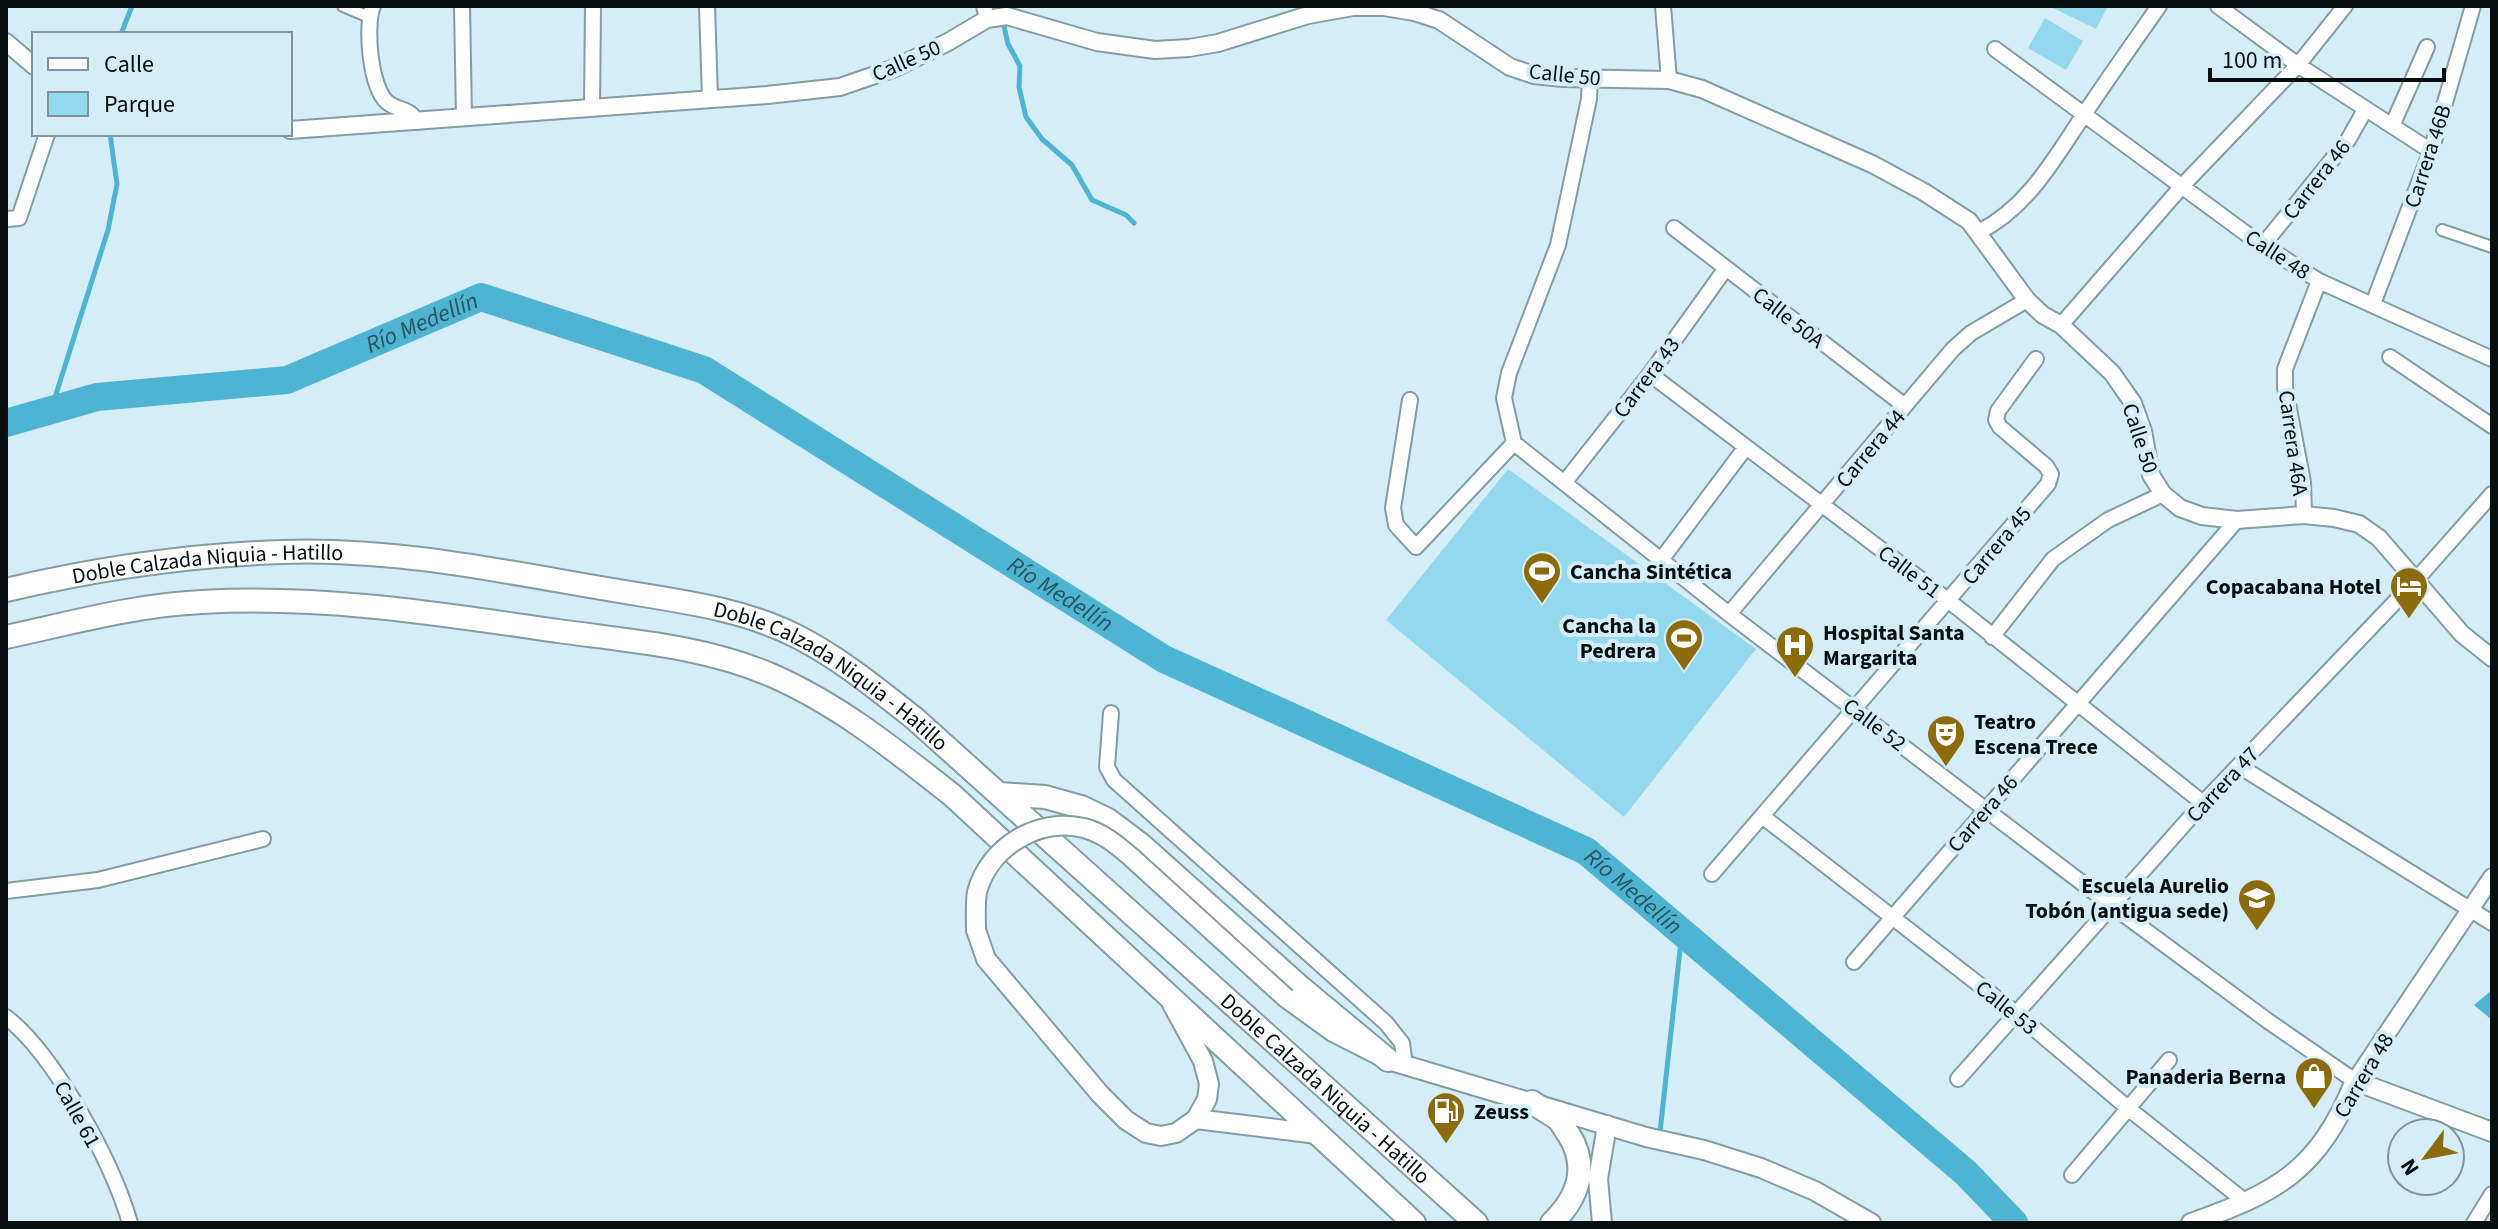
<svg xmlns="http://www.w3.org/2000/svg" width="2498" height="1229" viewBox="0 0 2498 1229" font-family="'Source Sans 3',sans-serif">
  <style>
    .green { fill: #94d8ee }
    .water { fill: #4fb4d1 }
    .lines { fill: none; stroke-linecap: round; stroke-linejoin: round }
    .stream { stroke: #4fb4d1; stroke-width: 5 }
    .river { stroke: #4fb4d1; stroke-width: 28 }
    .pedestrian-casing { stroke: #849ca4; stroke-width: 14 }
    .minor-casing { stroke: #849ca4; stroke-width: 18 }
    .tertiary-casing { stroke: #849ca4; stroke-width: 20 }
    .secondary-casing { stroke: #849ca4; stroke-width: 22 }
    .trunk-casing { stroke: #849ca4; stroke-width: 26 }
    .pedestrian { stroke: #fff; stroke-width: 10 }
    .minor { stroke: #fff; stroke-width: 14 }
    .tertiary { stroke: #fff; stroke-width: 16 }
    .secondary { stroke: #fff; stroke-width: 18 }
    .trunk { stroke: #fff; stroke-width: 22 }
    .secondary-bridge-casing { stroke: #849ca4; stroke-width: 22; stroke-linecap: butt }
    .secondary-bridge { stroke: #fff; stroke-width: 18 }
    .labels { text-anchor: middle; stroke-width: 8; stroke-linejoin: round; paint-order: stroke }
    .street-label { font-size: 22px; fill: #060e10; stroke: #d4edf6 }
    .poi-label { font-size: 22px; font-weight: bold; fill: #060e10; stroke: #d4edf6; text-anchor: start }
    .water-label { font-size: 24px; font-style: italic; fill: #285360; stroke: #d4edf6 }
  </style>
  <rect width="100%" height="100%" fill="#d4edf6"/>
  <!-- green -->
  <path class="green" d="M 2049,6 L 2108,6 L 2096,29 Z
    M 2045,18 L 2083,41 L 2066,70 L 2028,48 Z
    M 1508,469 L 1756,649 L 1624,817 L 1386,620 Z"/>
  <!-- water -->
  <path class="water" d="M 2492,990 L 2492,1020 L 2474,1005 Z"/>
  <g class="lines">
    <!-- stream -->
    <path class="stream" d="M 1004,26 L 1008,44 L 1020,66 L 1019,87 L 1026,117 L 1042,139 L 1072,165 L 1092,200 L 1126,215 L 1134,223
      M 121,34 L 132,6
      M 51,410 L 108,230 L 117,184 L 110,134
      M 1660,1132 L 1682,932"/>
    <!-- river -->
    <path class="river" id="s1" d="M 6,423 L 97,397 L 287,380 L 481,297 L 704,370 L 1164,659 L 1586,851 L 1966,1173 L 2014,1223"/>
    <!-- pedestrian casing -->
    <g class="pedestrian-casing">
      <path id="pedestrian" d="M 343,6 L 369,17
        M 2442,230 L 2492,247"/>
    </g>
    <!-- minor casing -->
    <g class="minor-casing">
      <path id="minor" d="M 373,6 C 365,26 370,87 387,102 C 397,111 411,108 417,122
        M 462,6 L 464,118
        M 707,6 L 710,98
        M 984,6 L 987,19
        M 1663,6 L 1669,80
        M 2218,6 L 2298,65 L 2431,151
        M 1995,49 L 2248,235 L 2319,281 L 2492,359
        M 592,108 L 593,6
        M 2392,126 L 2427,47
        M 6,219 L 19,218 L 47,134
        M 1674,228 L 1905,406
        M 1979,232 C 2029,206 2054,159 2085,113 C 2109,77 2134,42 2159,6
        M 2263,245 L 2348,140 L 2365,110
        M 2373,304 L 2431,151 L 2473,6
        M 2061,325 L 2183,185 L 2298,65 L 2345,6
        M 2390,357 L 2492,426
        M 1650,374 L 1949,601 L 2203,803
        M 1410,400 L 1393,508 L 1396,525 L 1416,547 L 1514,443
        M 1514,443 L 1729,614 L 2111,905 L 2268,1021 L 2355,1081
        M 1514,443 L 1504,398 L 1509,373 L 1558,245 L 1589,99 L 1590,79
        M 1564,483 L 1650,374 L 1726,268
        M 2304,515 L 2303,482 L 2285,388 L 2285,369 L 2319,281
        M 1661,560 L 1746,447
        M 1729,614 L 1953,349 L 1971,333 L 2027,300
        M 1992,637 L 2053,559 L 2108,520 L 2163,494
        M 1111,713 L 1107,767 L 1114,780 L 1386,1023 L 1402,1043 L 1405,1066
        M 2239,766 L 2492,923
        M 1762,816 L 2017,1014 L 2129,1109 L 2247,1203
        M 1712,874 L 2048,484 L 2051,474 L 2046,466 L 2000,427 L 1996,420 L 1998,411 L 2036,359
        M 6,891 L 98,880 L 263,839
        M 1854,962 L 2237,520
        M 6,1017 C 55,1055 113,1163 130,1223
        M 1958,1079 L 2203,803 L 2416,580 L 2492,494
        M 2072,1175 L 2169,1060
        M 2474,1223 L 2492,1194"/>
    </g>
    <!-- tertiary casing -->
    <g class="tertiary-casing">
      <path id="tertiary" d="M 6,42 L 34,66
        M 290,130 L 767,95 L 840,87 L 895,68 L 948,42 L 987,19 L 1007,16 L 1097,42 L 1155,50 L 1189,48 L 1218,43 L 1308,15 L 1353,7 L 1384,7 L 1414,12 L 1439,20 L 1510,67 L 1534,75 L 1563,78 L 1669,80 L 1702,89 L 1872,164 L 1924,192 L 1969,221 L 2027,300 L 2043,315 L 2061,325 L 2112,373 L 2133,403 L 2143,431 L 2151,475 L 2163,494 L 2180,508 L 2202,516 L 2237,520 L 2304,515 L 2334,518 L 2359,524 L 2379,538 L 2462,634 L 2492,658
        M 2355,1081 L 2492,877"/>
    </g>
    <!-- secondary casing -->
    <g class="secondary-casing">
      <path id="secondary" d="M 976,930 L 986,959 L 1100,1094 L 1126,1120 L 1146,1133 L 1161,1136 L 1176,1133 L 1196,1119 L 1207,1099 L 1209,1084 L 1203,1061 L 1172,1004
        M 1286,998 L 1333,1032 L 1388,1060 L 1646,1137 L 1704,1150 L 1761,1168 L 1815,1191 L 1871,1223
        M 1196,1119 L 1317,1134
        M 1602,1223 L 1598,1179 L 1607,1125
        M 2191,1223 C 2278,1192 2318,1171 2355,1081 L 2492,1132"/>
    </g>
    <!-- trunk casing -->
    <g class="trunk-casing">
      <g id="trunk">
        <path id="s2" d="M 6,590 C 95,569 190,555 282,552 C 389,548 496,570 601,588 C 668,600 739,606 800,638 C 842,660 877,689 914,718 L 1476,1223"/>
        <path d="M 6,637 C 71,623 136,605 202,602 C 321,595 441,614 558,631 C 630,641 703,646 771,675 C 838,704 895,750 952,795 L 1414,1223"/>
        <path d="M 999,794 L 1045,797 L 1081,807 L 1108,820 L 1140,844 L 1300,987 L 1388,1060"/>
        <path d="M 1532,1102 C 1540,1108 1550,1113 1558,1119 C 1562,1123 1565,1130 1569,1135 C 1589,1167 1578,1198 1552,1223"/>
      </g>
    </g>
    <!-- pedestrian -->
    <use href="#pedestrian" class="pedestrian"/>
    <!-- minor -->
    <use href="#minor" class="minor"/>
    <!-- tertiary -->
    <use href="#tertiary" class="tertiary"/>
    <!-- secondary -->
    <use href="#secondary" class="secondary"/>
    <!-- trunk -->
    <use href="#trunk" class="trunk"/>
    <!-- secondary-bridge casing -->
    <g class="secondary-bridge-casing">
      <path id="secondary-bridge" d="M 976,930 C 976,918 975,904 977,892 C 989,847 1038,817 1084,828 C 1103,833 1117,845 1131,857 L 1286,998"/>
    </g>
    <!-- secondary-bridge -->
    <use href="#secondary-bridge" class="secondary-bridge"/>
  </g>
  <!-- icons -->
  <defs>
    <g id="stadium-pin" transform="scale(2)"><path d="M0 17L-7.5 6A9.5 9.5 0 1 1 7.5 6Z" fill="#8c6b0c" stroke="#d4edf6"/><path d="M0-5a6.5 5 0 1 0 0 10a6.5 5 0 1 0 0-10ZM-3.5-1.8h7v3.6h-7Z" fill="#fff"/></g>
    <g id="hotel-pin" transform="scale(2)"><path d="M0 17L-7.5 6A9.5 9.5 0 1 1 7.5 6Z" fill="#8c6b0c" stroke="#d4edf6"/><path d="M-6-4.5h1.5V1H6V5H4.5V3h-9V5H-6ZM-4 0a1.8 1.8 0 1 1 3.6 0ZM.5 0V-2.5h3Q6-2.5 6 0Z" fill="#fff"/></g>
    <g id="hospital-pin" transform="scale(2)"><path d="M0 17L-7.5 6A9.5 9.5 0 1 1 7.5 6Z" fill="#8c6b0c" stroke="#d4edf6"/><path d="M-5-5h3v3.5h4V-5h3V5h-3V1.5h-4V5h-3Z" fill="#fff"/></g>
    <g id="theatre-pin" transform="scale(2)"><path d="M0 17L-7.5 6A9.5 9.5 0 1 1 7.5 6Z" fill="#8c6b0c" stroke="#d4edf6"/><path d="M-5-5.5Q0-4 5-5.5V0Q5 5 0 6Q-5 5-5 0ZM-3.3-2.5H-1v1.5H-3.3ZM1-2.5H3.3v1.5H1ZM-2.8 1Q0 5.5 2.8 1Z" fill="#fff"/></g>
    <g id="school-pin" transform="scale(2)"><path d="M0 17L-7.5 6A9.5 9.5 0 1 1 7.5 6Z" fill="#8c6b0c" stroke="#d4edf6"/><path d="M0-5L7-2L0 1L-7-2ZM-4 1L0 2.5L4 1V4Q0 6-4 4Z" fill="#fff"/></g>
    <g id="shop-pin" transform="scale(2)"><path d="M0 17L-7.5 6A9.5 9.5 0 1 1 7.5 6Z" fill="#8c6b0c" stroke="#d4edf6"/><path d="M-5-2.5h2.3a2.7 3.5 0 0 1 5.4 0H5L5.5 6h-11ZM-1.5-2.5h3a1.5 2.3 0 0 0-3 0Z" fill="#fff"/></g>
    <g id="fuel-pin" transform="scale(2)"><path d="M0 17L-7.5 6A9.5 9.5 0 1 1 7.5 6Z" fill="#8c6b0c" stroke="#d4edf6"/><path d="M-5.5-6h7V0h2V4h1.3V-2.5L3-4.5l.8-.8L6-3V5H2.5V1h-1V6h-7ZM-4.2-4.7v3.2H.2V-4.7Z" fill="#fff"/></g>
  </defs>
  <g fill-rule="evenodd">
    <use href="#stadium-pin" x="1542" y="571"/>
    <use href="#hotel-pin" x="2409" y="586"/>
    <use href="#stadium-pin" x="1684" y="638"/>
    <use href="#hospital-pin" x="1795" y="645"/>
    <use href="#theatre-pin" x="1946" y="734"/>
    <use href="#school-pin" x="2257" y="898"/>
    <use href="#shop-pin" x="2314" y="1076"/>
    <use href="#fuel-pin" x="1446" y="1111"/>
  </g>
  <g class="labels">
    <!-- street labels -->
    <g class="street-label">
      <text transform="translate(906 60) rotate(-24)" y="8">Calle 50</text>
      <text transform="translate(1565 74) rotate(6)" y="8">Calle 50</text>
      <text transform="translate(2427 156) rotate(-72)" y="8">Carrera 46B</text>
      <text transform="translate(2316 179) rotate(-52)" y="8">Carrera 46</text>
      <text transform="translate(2278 254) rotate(33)" y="8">Calle 48</text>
      <text transform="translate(1789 317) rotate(38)" y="8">Calle 50A</text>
      <text transform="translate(1646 377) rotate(-53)" y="8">Carrera 43</text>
      <text transform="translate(2141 438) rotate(72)" y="8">Calle 50</text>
      <text transform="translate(2294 443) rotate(82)" y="8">Carrera 46A</text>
      <text transform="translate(1870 448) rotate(-50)" y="8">Carrera 44</text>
      <text transform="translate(1996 545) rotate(-50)" y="8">Carrera 45</text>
      <text dy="8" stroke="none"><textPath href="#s2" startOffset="204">Doble Calzada Niquia - Hatillo</textPath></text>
      <text transform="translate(1910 571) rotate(37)" y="8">Calle 51</text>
      <text dy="8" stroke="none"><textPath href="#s2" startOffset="852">Doble Calzada Niquia - Hatillo</textPath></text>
      <text transform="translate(1875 724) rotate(37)" y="8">Calle 52</text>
      <text transform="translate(2222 784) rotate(-47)" y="8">Carrera 47</text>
      <text transform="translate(1982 813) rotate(-49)" y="8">Carrera 46</text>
      <text transform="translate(2007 1007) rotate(39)" y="8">Calle 53</text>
      <text transform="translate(2363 1075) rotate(-59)" y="8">Carrera 48</text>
      <text dy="8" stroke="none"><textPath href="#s2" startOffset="1500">Doble Calzada Niquia - Hatillo</textPath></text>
      <text transform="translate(78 1114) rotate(61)" y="8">Calle 61</text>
    </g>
    <!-- poi labels -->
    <g class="poi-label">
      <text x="1570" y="579">Cancha Sintética</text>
      <text x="2381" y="594" text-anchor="end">Copacabana Hotel</text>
      <text x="1656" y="633" text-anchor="end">Cancha la<tspan x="1656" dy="25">Pedrera</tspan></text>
      <text x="1823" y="640">Hospital Santa<tspan x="1823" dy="25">Margarita</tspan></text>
      <text x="1974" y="729">Teatro<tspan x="1974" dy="25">Escena Trece</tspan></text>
      <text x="2229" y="893" text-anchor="end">Escuela Aurelio<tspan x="2229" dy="25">Tobón (antigua sede)</tspan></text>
      <text x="2286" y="1084" text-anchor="end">Panaderia Berna</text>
      <text x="1474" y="1119">Zeuss</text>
    </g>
    <!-- water labels -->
    <g class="water-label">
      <text dy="8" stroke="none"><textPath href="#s1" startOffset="432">Río Medellín</textPath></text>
      <text dy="8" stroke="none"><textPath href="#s1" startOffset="1152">Río Medellín</textPath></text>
      <text dy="8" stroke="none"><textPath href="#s1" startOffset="1800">Río Medellín</textPath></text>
    </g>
  </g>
  <!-- border -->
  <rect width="2498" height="1229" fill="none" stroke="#060e10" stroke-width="16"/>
  <!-- legend -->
  <rect x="32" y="32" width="260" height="104" fill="#d4edf6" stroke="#82949a" stroke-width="2"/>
  <rect x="48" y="58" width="40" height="12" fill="#ffffff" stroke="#82949a" stroke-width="2"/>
  <text x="104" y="72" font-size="24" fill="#060e10">Calle</text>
  <rect x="48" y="92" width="40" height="24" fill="#94d8ee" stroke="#82949a" stroke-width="2"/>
  <text x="104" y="112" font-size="24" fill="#060e10">Parque</text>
  <!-- north arrow -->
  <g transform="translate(2426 1157) rotate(238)"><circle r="38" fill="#d4edf6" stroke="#82949a" stroke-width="2"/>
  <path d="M0-6L14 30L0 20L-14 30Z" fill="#8c6b0c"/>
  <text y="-12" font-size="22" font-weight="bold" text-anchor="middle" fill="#060e10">N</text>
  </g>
  <!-- scale -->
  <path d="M2210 68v12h234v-12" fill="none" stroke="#060e10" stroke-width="4"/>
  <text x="2222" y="68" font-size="24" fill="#060e10" stroke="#d4edf6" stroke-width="6" paint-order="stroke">100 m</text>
</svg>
